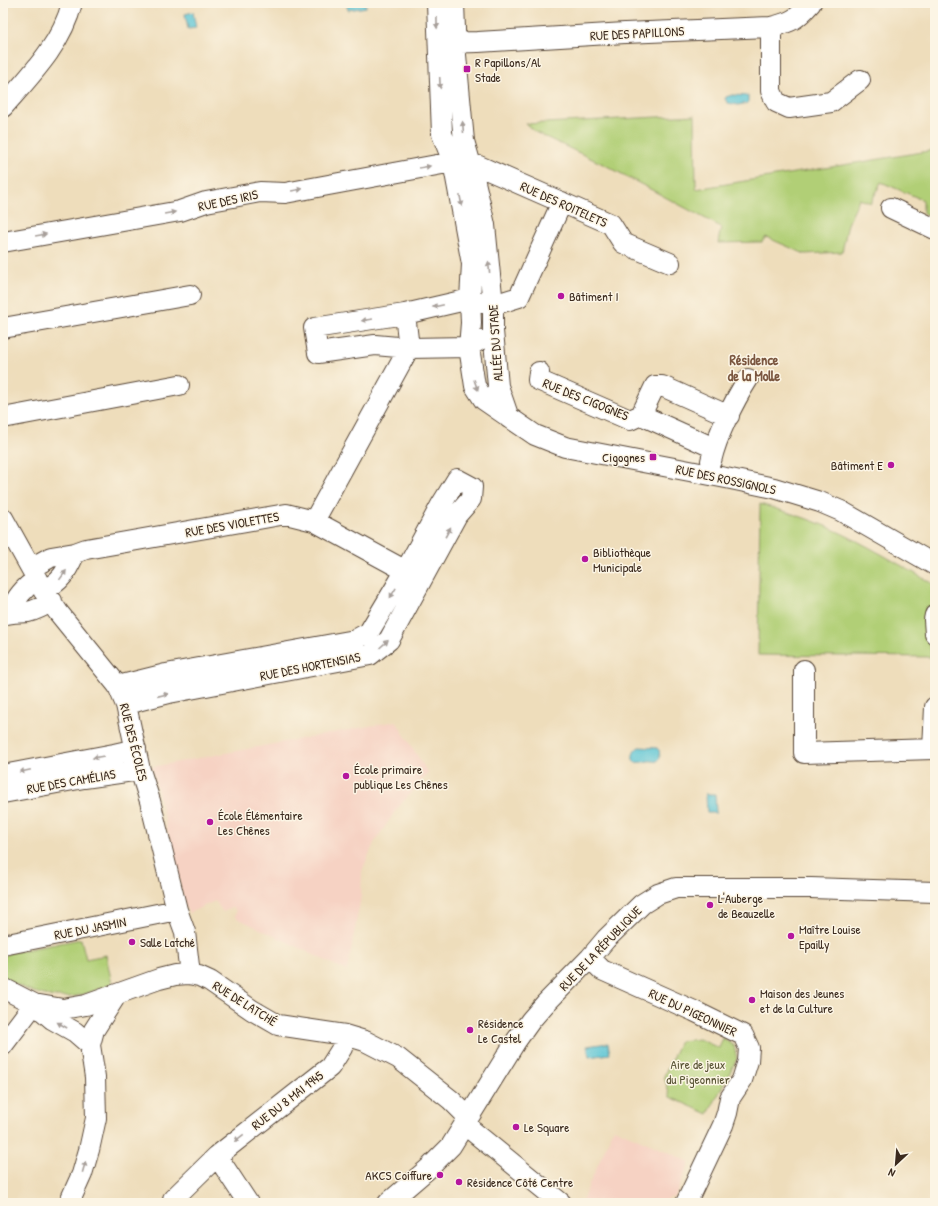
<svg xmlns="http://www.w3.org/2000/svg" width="938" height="1206" viewBox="0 0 938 1206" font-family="'Patrick Hand',sans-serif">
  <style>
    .built { fill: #f6d2c3 }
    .green { fill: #b1cf76; stroke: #767c4a }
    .water { fill: #5ac5d5; stroke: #4a787a }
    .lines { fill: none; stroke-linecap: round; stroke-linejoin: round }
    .minor-casing { stroke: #564536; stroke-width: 22 }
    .minor { stroke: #fff; stroke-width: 20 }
    .oneway { fill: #a79f9a }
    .poi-dot { fill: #b5179e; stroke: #fcf5e5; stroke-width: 1.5 }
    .labels { text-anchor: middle; stroke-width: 3; stroke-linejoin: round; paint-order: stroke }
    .street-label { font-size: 13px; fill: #3b2a1e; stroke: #fcf5e5 }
    .poi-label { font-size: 13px; fill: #3b2a1e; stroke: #fcf5e5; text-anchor: start }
    .park-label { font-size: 13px; fill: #585334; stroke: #fcf5e5 }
    .neighbourhood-label { font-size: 14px; font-weight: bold; fill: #7b5740; stroke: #fcf5e5 }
  </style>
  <rect width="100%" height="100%" fill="#fcf5e5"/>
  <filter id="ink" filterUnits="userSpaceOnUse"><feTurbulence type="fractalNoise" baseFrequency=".025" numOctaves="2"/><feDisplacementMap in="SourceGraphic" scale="8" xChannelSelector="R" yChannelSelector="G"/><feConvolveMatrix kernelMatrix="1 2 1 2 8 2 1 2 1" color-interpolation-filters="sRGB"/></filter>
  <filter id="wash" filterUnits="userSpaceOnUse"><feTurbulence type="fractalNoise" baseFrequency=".012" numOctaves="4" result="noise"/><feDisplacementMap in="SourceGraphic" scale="16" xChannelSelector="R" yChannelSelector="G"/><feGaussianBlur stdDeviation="0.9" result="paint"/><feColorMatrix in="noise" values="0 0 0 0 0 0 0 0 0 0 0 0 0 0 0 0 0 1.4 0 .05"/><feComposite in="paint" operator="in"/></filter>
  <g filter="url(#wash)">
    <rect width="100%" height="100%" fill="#edb"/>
    <!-- built -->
    <path class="built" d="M 396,721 L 428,773 L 396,810 L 374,843 L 362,871 L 361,897 L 347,971 L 235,917 L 236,911 L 233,907 L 223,912 L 215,901 L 189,913 L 185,906 L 152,767 Z
      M 614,1128 L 690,1162 L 675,1197 L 667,1198 L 665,1203 L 581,1203 Z"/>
    <!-- green -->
    <path class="green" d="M 695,115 L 696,189 L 935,150 L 935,201 L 928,216 L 923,214 L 923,200 L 881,182 L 871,203 L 859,199 L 848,224 L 842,252 L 805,254 L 766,237 L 762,242 L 718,243 L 721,227 L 607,166 L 535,132 L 526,124 Z
      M 760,504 C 784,511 807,518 830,528 C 866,544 900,565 935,585 L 935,597 L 928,619 L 931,657 L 758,655 Z
      M 81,939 L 86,959 L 106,955 L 112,984 C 100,988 88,994 76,996 C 51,1001 24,990 3,977 L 3,957 L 9,953 Z
      M 723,1038 L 734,1046 L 737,1059 L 708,1114 L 670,1097 L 664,1076 L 680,1041 L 699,1039 L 719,1048 Z"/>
    <!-- water -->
    <path class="water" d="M 346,3 L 366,3 L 366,7 L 348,10 Z
      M 193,12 L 196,28 L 188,29 L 185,14 Z
      M 732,95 L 748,96 L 748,103 L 738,105 L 728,103 L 725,99 L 726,97 Z
      M 639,747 L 657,748 L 659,750 L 660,758 C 656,764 654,760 648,761 C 643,762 640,763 634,762 C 631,756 634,750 639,747 Z
      M 706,794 L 715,794 L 716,813 L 707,813 Z
      M 608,1043 L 610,1054 L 589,1057 L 587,1046 Z"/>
  </g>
  <g filter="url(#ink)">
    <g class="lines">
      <!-- minor casing -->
      <g class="minor-casing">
        <path id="minor" d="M 437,3 L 442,134 L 453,162 L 472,264 L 470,299 L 471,323 L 469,347 L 475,386 L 484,400 L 535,435 L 565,447 L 726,478 L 774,488 L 820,502 L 841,511 L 935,565
          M 454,3 L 456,55 L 464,141 L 471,165 L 485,225 L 493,305 L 493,331 L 498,386 L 509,418
          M 771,27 L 771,91 L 776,102 L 789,108 L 831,102 L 860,80
          M 442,43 L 478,42 L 625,33 L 771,27 C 792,22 797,19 811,3
          M 3,107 C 30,76 62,44 72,3
          M 891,208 L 935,229
          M 3,242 L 180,211 L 206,202 L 260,192 L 285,193 L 453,162 L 479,166 L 611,224 L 623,243 L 670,263
          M 493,305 L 519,297 L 562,202
          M 3,328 L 190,295
          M 479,340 L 469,347 L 409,348 L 375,345 L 318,353 L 314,328 L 405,314 L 470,299 L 483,303
          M 539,372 L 538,380 L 630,420 L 641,415 L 714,448
          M 641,415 L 655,386 L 662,386 L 729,416
          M 3,418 L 179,385
          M 711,461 C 717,435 734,401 748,379
          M 3,518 L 43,590 L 58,612 L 118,686 L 126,705 L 140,770 L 150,801 L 177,910 L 185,932 L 189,966 L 188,974
          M 314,521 L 417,577
          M 31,568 L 51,557 L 75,553 L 86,549 L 286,514 L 314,521 L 409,348 L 405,314
          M 43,590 C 62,582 67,570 75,553
          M 8,613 C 17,598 22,589 37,579
          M 3,615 C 11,612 20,613 28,612 C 37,610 44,606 52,601
          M 935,615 L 934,620 L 935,634
          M 804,670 L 804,753 L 933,749 L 935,707
          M 118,686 L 166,674 L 355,640 L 369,632 L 406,570 L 441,505 L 457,479 L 472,487 L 471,499 L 457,515 L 389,640 L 370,655 L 169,693 L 141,700 L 126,705
          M 3,775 L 114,754 L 136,749
          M 3,793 L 84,778 L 140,770
          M 3,945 L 177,910
          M 590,958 L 602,970 L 694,1011 L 743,1035 L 749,1048 L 748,1061 L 742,1080 L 730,1098 L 727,1113 L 723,1125 L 686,1203
          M 3,988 L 34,1004 L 63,1009 L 86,1005 L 159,979 L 175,975 L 188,974 L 199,976 L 210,981 L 252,1010 L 278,1025 L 345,1035 L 365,1041 L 398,1058 L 451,1100 L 464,1113 L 470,1129 L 561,1203
          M 37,1006 L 52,1019 L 75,1032 L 90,1045
          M 3,1045 L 34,1004
          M 217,1156 L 248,1203
          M 173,1199 L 217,1156 L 330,1067 L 342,1048 L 345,1035
          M 69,1203 L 82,1174 L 89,1150 L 96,1118 L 95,1077 L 90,1045 L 94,1030 L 117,994
          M 388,1203 L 429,1168 L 451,1146 L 516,1041 L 531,1020 L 545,1004 L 590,958 L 606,939 L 642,904 L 658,894 L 676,888 L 811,888 L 935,892"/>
      </g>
      <!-- minor -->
      <use href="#minor" class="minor"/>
    </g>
    <!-- one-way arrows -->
    <defs><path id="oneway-solid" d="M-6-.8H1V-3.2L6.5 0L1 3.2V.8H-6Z"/></defs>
    <g class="oneway">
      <use href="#oneway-solid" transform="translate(437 23) rotate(89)"/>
      <use href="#oneway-solid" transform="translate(440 83) rotate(87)"/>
      <use href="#oneway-solid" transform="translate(463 127) rotate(-95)"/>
      <use href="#oneway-solid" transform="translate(425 167) rotate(-10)"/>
      <use href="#oneway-solid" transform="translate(297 190) rotate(-10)"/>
      <use href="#oneway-solid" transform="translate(461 201) rotate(79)"/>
      <use href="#oneway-solid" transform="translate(170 213) rotate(-10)"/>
      <use href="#oneway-solid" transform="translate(41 235) rotate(-10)"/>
      <use href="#oneway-solid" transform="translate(489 267) rotate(-96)"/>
      <use href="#oneway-solid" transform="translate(438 306) rotate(168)"/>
      <use href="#oneway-solid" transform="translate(367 320) rotate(171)"/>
      <use href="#oneway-solid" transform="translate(476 385) rotate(70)"/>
      <use href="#oneway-solid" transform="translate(448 532) rotate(-61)"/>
      <use href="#oneway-solid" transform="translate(63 575) rotate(-54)"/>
      <use href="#oneway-solid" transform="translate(393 593) rotate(121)"/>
      <use href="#oneway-solid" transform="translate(384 644) rotate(-42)"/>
      <use href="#oneway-solid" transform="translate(163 695) rotate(-13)"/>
      <use href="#oneway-solid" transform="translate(98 757) rotate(170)"/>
      <use href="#oneway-solid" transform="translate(25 771) rotate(168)"/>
      <use href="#oneway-solid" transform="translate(62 1025) rotate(-150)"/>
      <use href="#oneway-solid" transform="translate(239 1138) rotate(142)"/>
      <use href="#oneway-solid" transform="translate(84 1167) rotate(-74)"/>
    </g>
  </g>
  <!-- markers -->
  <g class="poi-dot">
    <rect x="463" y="65" width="8" height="8" rx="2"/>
    <circle cx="561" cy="296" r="4"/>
    <rect x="649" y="453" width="8" height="8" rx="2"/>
    <circle cx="891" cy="465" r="4"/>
    <circle cx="585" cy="559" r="4"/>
    <circle cx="346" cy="776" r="4"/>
    <circle cx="210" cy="822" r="4"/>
    <circle cx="710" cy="905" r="4"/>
    <circle cx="791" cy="936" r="4"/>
    <circle cx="132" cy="942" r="4"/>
    <circle cx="752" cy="1000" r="4"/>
    <circle cx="470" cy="1030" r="4"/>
    <circle cx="516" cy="1127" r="4"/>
    <circle cx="440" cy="1175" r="4"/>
    <circle cx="459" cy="1182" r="4"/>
  </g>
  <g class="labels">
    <!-- street labels -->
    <g class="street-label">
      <text transform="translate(637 33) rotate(-3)" y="5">RUE DES PAPILLONS</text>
      <text transform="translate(228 200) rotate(-12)" y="5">RUE DES IRIS</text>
      <text transform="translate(564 204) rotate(24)" y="5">RUE DES ROITELETS</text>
      <text transform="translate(495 343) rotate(-94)" y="5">ALLÉE DU STADE</text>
      <text transform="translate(586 399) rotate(22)" y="5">RUE DES CIGOGNES</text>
      <text transform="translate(726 479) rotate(12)" y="5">RUE DES ROSSIGNOLS</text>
      <text transform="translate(232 524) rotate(-10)" y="5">RUE DES VIOLETTES</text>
      <text transform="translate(310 666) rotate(-11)" y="5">RUE DES HORTENSIAS</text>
      <text transform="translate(134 742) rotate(76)" y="5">RUE DES ÉCOLES</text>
      <text transform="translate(71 781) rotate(-10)" y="5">RUE DES CAMÉLIAS</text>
      <text transform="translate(90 928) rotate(-11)" y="5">RUE DU JASMIN</text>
      <text transform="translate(600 948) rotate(-46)" y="5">RUE DE LA RÉPUBLIQUE</text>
      <text transform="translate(245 1003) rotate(32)" y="5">RUE DE LATCHÉ</text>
      <text transform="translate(693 1012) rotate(25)" y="5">RUE DU PIGEONNIER</text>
      <text transform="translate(287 1100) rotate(-38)" y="5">RUE DU 8 MAI 1945</text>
    </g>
    <!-- poi labels -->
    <g class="poi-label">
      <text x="475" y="67">R Papillons/Al<tspan x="475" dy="15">Stade</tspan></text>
      <text x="569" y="301">Bâtiment I</text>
      <text x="645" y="462" text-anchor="end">Cigognes</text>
      <text x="883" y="470" text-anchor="end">Bâtiment E</text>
      <text x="593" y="557">Bibliothèque<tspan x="593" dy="15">Municipale</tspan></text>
      <text x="354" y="774">École primaire<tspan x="354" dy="15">publique Les Chênes</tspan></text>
      <text x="218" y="820">École Élémentaire<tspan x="218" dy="15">Les Chênes</tspan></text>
      <text x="718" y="903">L'Auberge<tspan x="718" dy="15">de Beauzelle</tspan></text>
      <text x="799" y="934">Maître Louise<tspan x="799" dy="15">Epailly</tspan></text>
      <text x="140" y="947">Salle Latché</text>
      <text x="760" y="998">Maison des Jeunes<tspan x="760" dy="15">et de la Culture</tspan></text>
      <text x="478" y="1028">Résidence<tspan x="478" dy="15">Le Castel</tspan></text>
      <text x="524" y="1132">Le Square</text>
      <text x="432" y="1180" text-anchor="end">AKCS Coiffure</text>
      <text x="467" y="1187">Résidence Côté Centre</text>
    </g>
    <!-- park labels -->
    <g class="park-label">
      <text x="698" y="1069">Aire de jeux<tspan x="698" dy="15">du Pigeonnier</tspan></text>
    </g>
    <!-- neighbourhood labels -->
    <g class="neighbourhood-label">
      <text x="754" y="365">Résidence<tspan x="754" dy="16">de la Molle</tspan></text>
    </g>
  </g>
  <!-- margin -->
  <rect width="938" height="1206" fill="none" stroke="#fcf5e5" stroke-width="16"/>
  <!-- north arrow -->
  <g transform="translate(896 1164) rotate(206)" stroke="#fcf5e5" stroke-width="3" paint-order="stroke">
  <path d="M0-3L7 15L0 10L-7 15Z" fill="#3b2a1e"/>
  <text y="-6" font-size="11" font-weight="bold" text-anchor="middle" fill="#3b2a1e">N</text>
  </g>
</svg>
